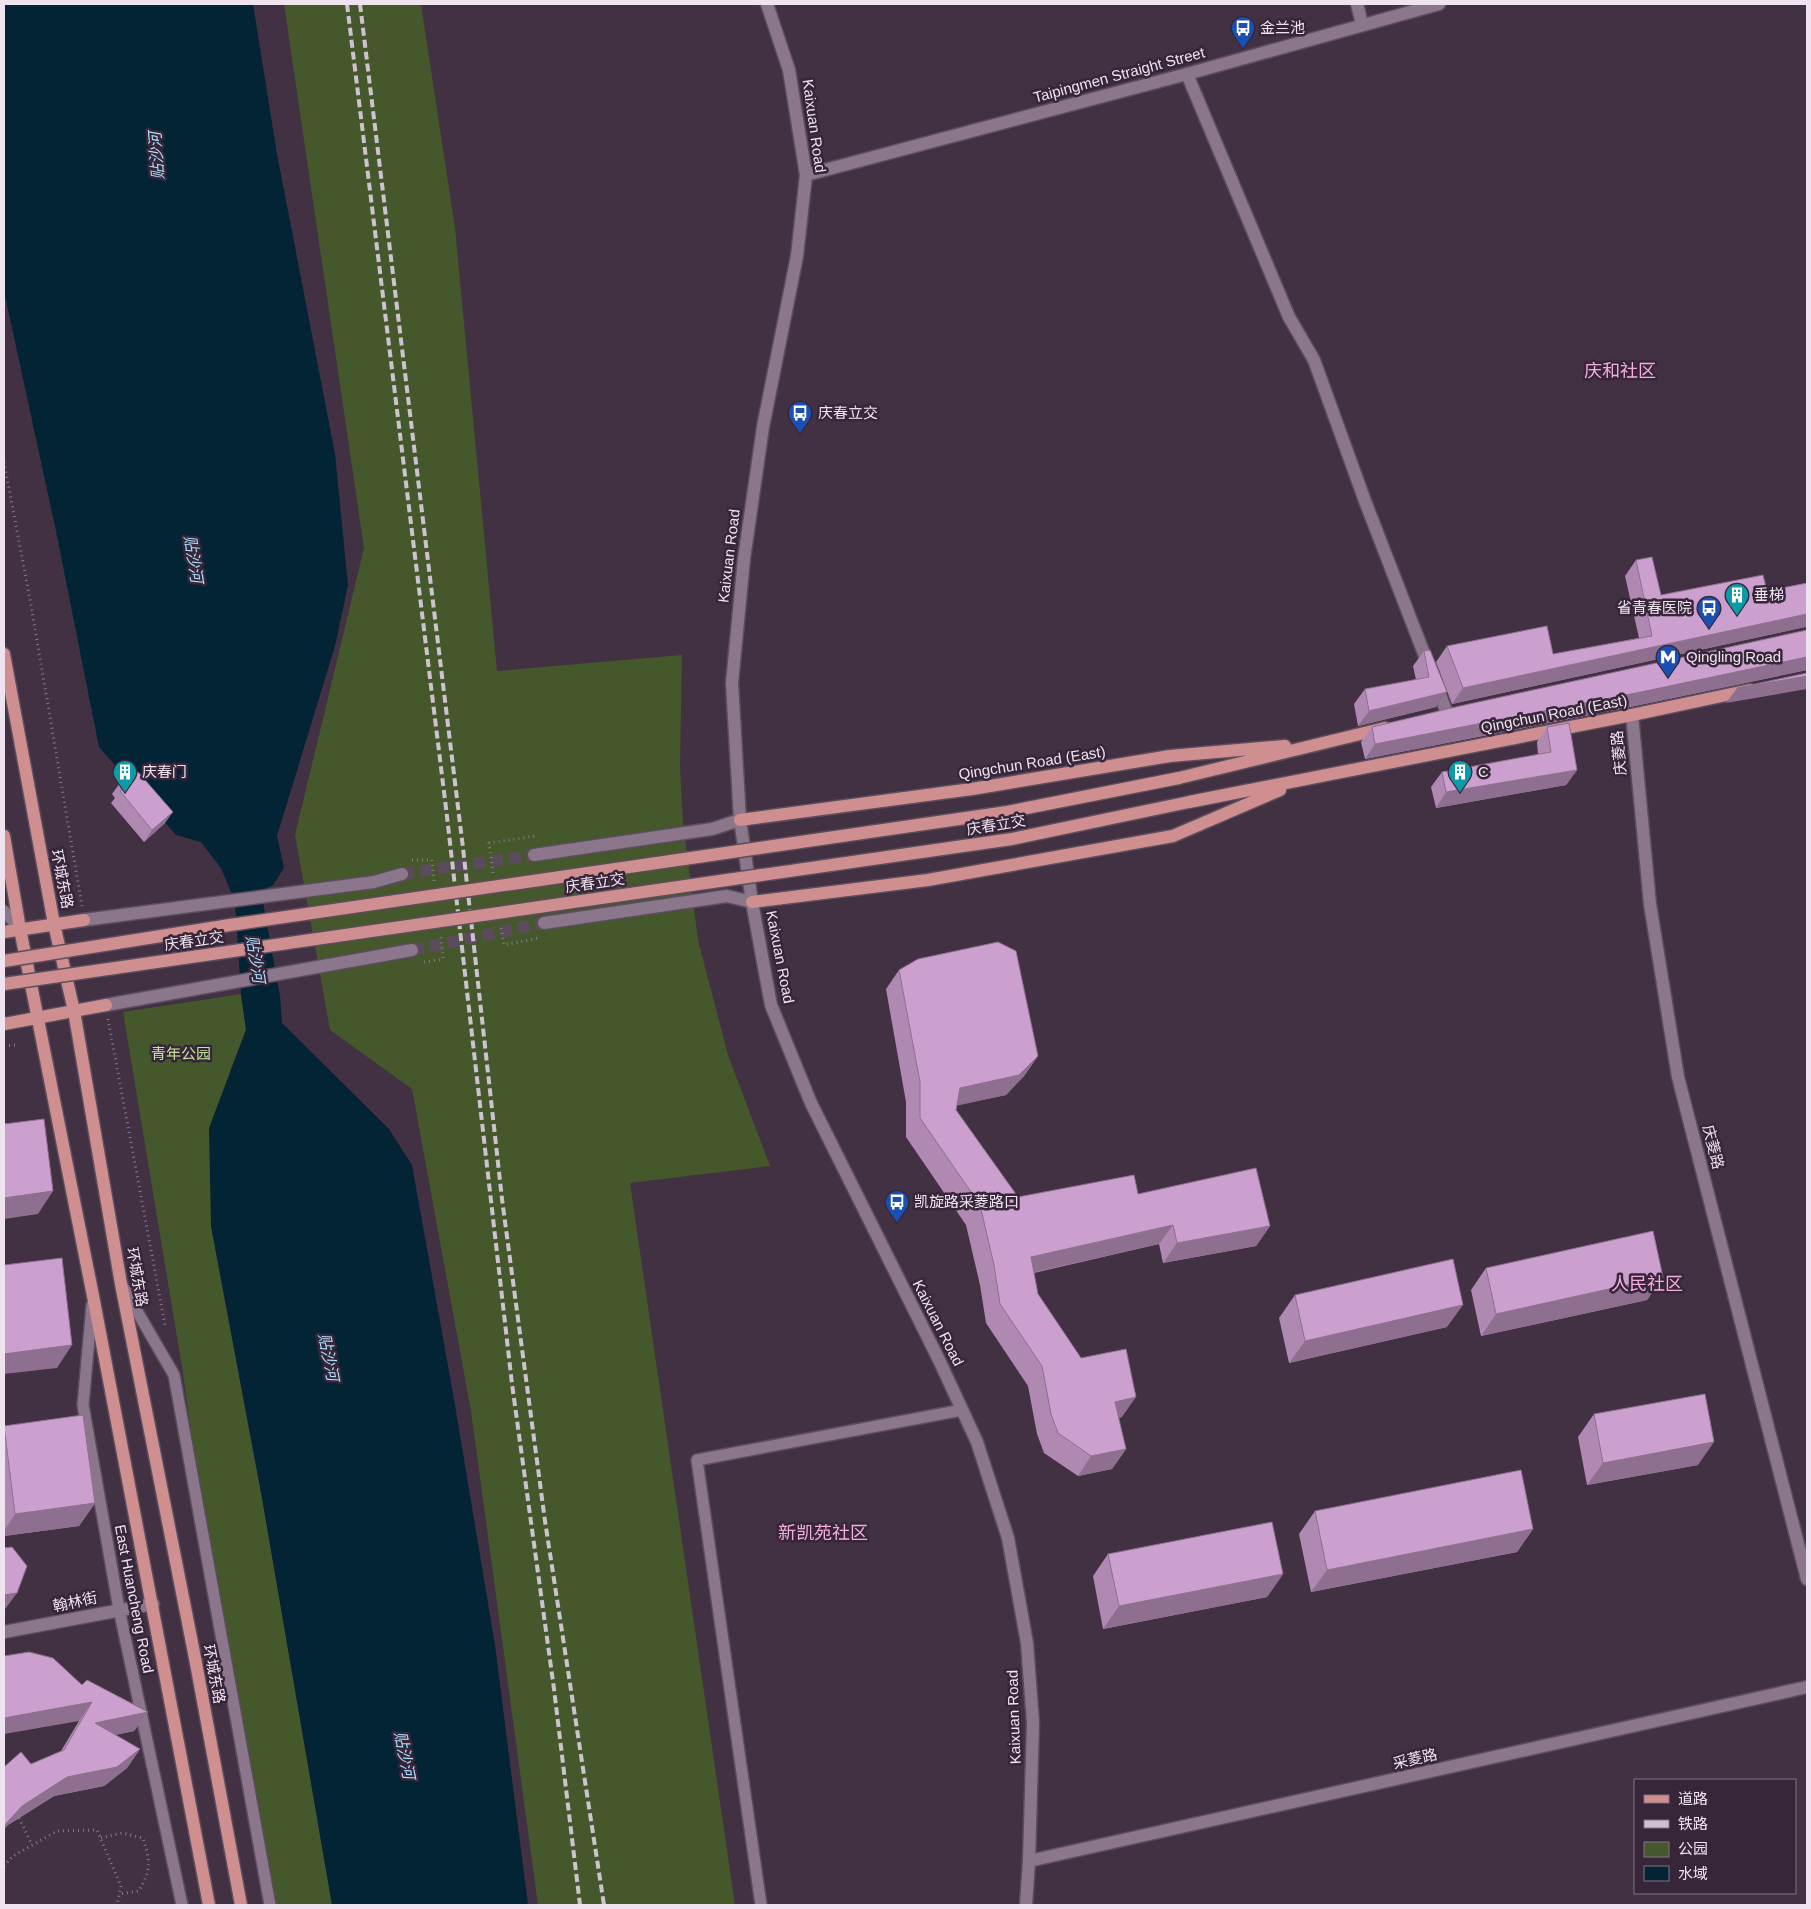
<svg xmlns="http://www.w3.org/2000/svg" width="1811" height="1909" viewBox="0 0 1811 1909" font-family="Arial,'Noto Sans SC',sans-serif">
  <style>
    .green { fill: #44582b }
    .water { fill: #032435 }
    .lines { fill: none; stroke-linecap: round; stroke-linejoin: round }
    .street-tunnel { stroke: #5c4b5d; stroke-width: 12; stroke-dasharray: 12 6; stroke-linecap: butt }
    .lane-casing { stroke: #5c4d5d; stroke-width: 14 }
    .street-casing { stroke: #5c4d5d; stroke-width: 15 }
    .secondary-casing { stroke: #5c4d5d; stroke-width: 15 }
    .primary-casing { stroke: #5c4d5d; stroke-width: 15 }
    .path { stroke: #877888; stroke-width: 3; stroke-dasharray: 1 4; stroke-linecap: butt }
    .lane { stroke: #8b768c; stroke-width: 11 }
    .street { stroke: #8b768c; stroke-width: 12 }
    .secondary { stroke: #8b768c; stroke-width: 12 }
    .primary { stroke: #cf8f90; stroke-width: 12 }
    .rail { stroke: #cfc2d0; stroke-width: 4; stroke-dasharray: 8 4; stroke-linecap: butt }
    .primary-bridge-casing { stroke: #5c4d5d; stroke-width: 15; stroke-linecap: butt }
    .primary-bridge { stroke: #cf8f90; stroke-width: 12 }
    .wall { fill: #af89b1 }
    .shaded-wall { fill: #8e6f90 }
    .building { fill: #cb9fce; stroke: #8e6f90 }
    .labels { text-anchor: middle; stroke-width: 5; stroke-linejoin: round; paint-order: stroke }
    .poi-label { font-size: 15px; fill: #efe3f0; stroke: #372639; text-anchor: start }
    .street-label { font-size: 15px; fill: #efe3f0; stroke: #372639 }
    .park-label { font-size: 15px; fill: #c0e594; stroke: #372639 }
    .water-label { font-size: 16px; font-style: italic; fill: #abddfc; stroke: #372639 }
    .quarter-label { font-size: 18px; fill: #f2aedd; stroke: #372639 }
  </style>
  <rect width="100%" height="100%" fill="#423043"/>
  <!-- green -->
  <path class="green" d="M 284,4 L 421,4 L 455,228 L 497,671 L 682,655 L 680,767 L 683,823 L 698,940 L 728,1055 L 770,1166 L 630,1183 L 735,1905 L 538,1905 L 471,1411 L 412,1089 L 330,1030 L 295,835 L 364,548 Z
    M 241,994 L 246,1030 L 230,1071 L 211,1226 L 262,1498 L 332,1905 L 271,1905 L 214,1601 L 183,1373 L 123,1012 Z"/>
  <!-- water -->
  <path class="water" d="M 4,4 L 253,4 L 277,154 L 335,454 L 348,585 L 335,646 L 277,836 L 284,868 L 273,885 L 261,891 L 280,996 L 282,1023 L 389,1129 L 412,1165 L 455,1405 L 495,1645 L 528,1905 L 332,1905 L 262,1498 L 211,1226 L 209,1128 L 246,1030 L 241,994 L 236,914 L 232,895 L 221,868 L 201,842 L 176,835 L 99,747 L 56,531 L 4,291 Z"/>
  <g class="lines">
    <!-- street-tunnel -->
    <path class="street-tunnel" d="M 402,874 L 534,855
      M 412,950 L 544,923"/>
    <!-- lane casing -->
    <g class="lane-casing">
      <path id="lane" d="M 4,911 L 20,929
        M 123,1287 L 174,1375 L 270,1905
        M 92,1305 L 83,1405 L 119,1609 L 182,1905
        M 761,1905 L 697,1460 L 962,1410"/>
    </g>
    <!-- street casing -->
    <g class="street-casing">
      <path id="street" d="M 1357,4 L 1362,24
        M 1187,74 L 1289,317 L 1314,360 L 1365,501 L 1447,713
        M 1632,715 L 1650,904 L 1678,1077 L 1807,1579
        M 534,855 L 712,829 L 740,820
        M 84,920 L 374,882 L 402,874
        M 544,923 L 727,896 L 752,902
        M 106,1005 L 412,950
        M 4,1632 L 153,1604
        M 1029,1861 L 1807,1687"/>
    </g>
    <!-- secondary casing -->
    <g class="secondary-casing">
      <path id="secondary" d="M 767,4 L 789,70 L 806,175 L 797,256 L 763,427 L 744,559 L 732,683 L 740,820 L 752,902 L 771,1005 L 811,1103 L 939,1360 L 977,1442 L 1008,1538 L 1027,1643 L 1033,1723 L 1029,1861 L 1026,1905
        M 806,175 L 1187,74 L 1439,4"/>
    </g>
    <!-- primary casing -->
    <g class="primary-casing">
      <path id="primary" d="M 4,654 L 54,924 L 74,1011 L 121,1284 L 195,1658 L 241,1905
        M 1179,778 L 1385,728
        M 1189,802 L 1632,715 L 1750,690
        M 740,820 L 972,789 L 1170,756 L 1285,746
        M 4,836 L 20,929 L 93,1296 L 209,1905
        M 752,902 L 928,880 L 1173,836 L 1280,790
        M 4,932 L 84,920
        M 4,1024 L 106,1005"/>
    </g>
    <!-- path -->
    <path class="path" d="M 4,462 L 31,605 L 82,906
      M 412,860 L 432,860 L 434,881
      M 493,873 L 489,843 L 535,836
      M 501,928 L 504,945 L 538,938
      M 424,962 L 443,959 L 441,937
      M 108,1019 L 165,1325
      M 4,1046 L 15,1045
      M 19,1818 L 32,1845
      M 101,1838 L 122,1833 L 143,1838 C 151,1863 151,1869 139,1891 L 119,1894
      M 4,1866 L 13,1856 L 57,1831 L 97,1830 L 121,1886 L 117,1905"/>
    <!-- lane -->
    <use href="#lane" class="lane"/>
    <!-- street -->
    <use href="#street" class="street"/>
    <!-- secondary -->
    <use href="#secondary" class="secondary"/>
    <!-- primary -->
    <use href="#primary" class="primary"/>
    <!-- rail -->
    <path class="rail" d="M 347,4 L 446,808 L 512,1384 L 554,1689 L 580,1905
      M 360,4 L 463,848 L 502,1199 L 545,1521 L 604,1905"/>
    <!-- primary-bridge casing -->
    <g class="primary-bridge-casing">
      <path id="primary-bridge" d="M 4,961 L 230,925 L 1007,812 L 1179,778
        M 4,984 L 1012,839 L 1189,802"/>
    </g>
    <!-- primary-bridge -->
    <use href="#primary-bridge" class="primary-bridge"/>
  </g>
  <!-- wall -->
  <path class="wall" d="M 1636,560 L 1661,595 L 1767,591 L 1807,583 L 1807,628 L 1805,627 L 1452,704 L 1436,662 L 1447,646 L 1553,654 L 1639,638 L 1625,576 Z
    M 1807,630 L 1807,670 L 1630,707 L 1365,759 L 1361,742 L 1372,727 Z
    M 1424,651 L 1436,707 L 1358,726 L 1354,704 L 1365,689 L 1416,680 L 1413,666 Z
    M 1547,727 L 1577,770 L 1566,785 L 1436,808 L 1431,787 L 1442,772 L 1538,755 L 1537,742 Z
    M 120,783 L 165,823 L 144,842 L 111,803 L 115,798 L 112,794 Z
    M 899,970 L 1038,1056 L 1024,1076 L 1006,1095 L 957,1105 L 956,1110 L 1018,1197 L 1138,1194 L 1270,1226 L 1256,1246 L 1163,1263 L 1159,1244 L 1034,1273 L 1038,1294 L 1081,1358 L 1122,1417 L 1118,1418 L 1126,1449 L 1112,1469 L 1078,1476 L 1044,1453 L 1037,1434 L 1028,1386 L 986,1323 L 980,1285 L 966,1225 L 906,1137 L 906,1102 L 886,989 Z
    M 1486,1268 L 1663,1277 L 1647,1300 L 1481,1336 L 1471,1290 Z
    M 1295,1295 L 1447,1327 L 1289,1363 L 1279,1318 Z
    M 1594,1414 L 1698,1465 L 1587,1485 L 1578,1437 Z
    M 4,1426 L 95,1503 L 79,1526 L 4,1536 Z
    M 1315,1511 L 1533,1529 L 1517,1552 L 1311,1592 L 1299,1534 Z
    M 1108,1554 L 1283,1574 L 1267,1597 L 1103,1629 L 1093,1576 Z
    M 82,1685 L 148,1712 L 134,1731 L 115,1735 L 140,1749 L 127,1768 L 104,1786 L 54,1796 L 8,1825 L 31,1764 L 61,1751 L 79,1721 Z"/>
  <!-- shaded-wall -->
  <path class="shaded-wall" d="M 1807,614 L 1807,628 L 1805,627 L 1452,704 L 1463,688 Z
    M 1807,657 L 1807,670 L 1630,707 L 1365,759 L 1375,744 Z
    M 1807,676 L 1807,689 L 1726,703 L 1737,688 Z
    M 1447,692 L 1436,707 L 1358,726 L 1369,711 Z
    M 1577,770 L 1566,785 L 1436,808 L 1446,792 Z
    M 173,812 L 165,823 L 144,842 L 152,830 Z
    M 1038,1056 L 1024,1076 L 1006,1095 L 946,1108 L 960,1088 Z
    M 53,1191 L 38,1214 L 4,1219 L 4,1198 Z
    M 1173,1225 L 1159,1244 L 1017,1276 L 1031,1257 Z
    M 1270,1226 L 1256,1246 L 1163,1263 L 1177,1243 Z
    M 1663,1277 L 1647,1300 L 1481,1336 L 1496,1314 Z
    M 1463,1305 L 1447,1327 L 1289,1363 L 1305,1341 Z
    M 72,1345 L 57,1368 L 4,1374 L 4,1354 Z
    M 1136,1397 L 1122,1417 L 1101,1421 L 1115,1402 Z
    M 1714,1442 L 1698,1465 L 1587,1485 L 1603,1463 Z
    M 1126,1449 L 1112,1469 L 1078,1476 L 1091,1456 Z
    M 95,1503 L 79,1526 L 4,1536 L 4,1531 L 15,1514 Z
    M 1533,1529 L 1517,1552 L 1311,1592 L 1327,1570 Z
    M 1283,1574 L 1267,1597 L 1103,1629 L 1119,1606 Z
    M 17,1593 L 6,1608 L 4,1609 L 4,1595 Z
    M 92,1702 L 79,1721 L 4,1734 L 4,1718 Z
    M 148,1712 L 134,1731 L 82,1742 L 95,1723 Z
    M 140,1749 L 127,1768 L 104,1786 L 54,1796 L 8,1825 L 4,1830 L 4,1826 L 22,1806 L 67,1777 Z"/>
  <!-- building -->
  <path class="building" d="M 1652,557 L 1661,595 L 1763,575 L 1767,591 L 1807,583 L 1807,614 L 1463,688 L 1447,646 L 1547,626 L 1553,654 L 1652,636 L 1636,560 Z
    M 1807,630 L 1807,657 L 1641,692 L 1375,744 L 1372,727 L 1460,706 Z
    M 1430,650 L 1447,692 L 1369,711 L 1365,689 L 1429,677 L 1424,651 Z
    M 1807,673 L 1807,676 L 1737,688 Z
    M 1569,723 L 1577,770 L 1446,792 L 1442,772 L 1551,752 L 1547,727 Z
    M 138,772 L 173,812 L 152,830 L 120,791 L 124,788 L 120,783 Z
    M 998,942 L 1016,951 L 1038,1056 L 1019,1075 L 960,1088 L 956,1110 L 1018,1197 L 1134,1175 L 1138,1194 L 1256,1168 L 1270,1226 L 1177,1243 L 1173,1225 L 1031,1257 L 1038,1294 L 1081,1358 L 1126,1349 L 1136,1397 L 1115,1402 L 1126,1449 L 1091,1456 L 1058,1433 L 1051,1414 L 1042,1366 L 1000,1304 L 994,1265 L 980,1205 L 920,1118 L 920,1082 L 899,970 L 918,959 Z
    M 44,1119 L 53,1191 L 4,1198 L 4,1124 Z
    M 1653,1231 L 1663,1277 L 1496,1314 L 1486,1268 Z
    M 62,1258 L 72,1345 L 4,1354 L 4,1265 Z
    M 1453,1259 L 1463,1305 L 1305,1341 L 1295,1295 Z
    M 1705,1394 L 1714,1442 L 1603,1463 L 1594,1414 Z
    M 83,1415 L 95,1503 L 15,1514 L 4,1426 Z
    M 1521,1470 L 1533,1529 L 1327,1570 L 1315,1511 Z
    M 1272,1522 L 1283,1574 L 1119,1606 L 1108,1554 Z
    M 12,1547 L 27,1566 L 17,1593 L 4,1595 L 4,1548 Z
    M 29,1652 L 53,1658 L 82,1685 L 87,1680 L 148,1712 L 95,1723 L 140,1749 L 117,1767 L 67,1777 L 22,1806 L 4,1826 L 4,1767 L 21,1752 L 31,1764 L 64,1750 L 92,1702 L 4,1718 L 4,1656 Z"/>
  <!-- icons -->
  <defs>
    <g id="bus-pin" transform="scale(1.25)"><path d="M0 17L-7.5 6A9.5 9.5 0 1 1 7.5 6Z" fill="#1a4fb4" stroke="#372639"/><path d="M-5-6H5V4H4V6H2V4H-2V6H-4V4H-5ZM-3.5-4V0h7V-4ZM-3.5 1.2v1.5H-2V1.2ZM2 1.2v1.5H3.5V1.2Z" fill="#fff"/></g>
    <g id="building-pin" transform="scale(1.25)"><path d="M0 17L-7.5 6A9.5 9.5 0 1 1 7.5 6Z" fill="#0f9aa8" stroke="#372639"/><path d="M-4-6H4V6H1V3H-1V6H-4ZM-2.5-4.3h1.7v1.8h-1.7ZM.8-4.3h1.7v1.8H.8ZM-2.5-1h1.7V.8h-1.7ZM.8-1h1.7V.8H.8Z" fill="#fff"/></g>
    <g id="metro-pin" transform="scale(1.25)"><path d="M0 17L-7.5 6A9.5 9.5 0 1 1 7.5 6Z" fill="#1a4fb4" stroke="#372639"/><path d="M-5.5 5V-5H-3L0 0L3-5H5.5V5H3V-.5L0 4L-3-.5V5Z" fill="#fff"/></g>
  </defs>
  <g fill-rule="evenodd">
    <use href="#bus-pin" x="1243" y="28"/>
    <use href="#bus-pin" x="800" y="413"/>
    <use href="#building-pin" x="1737" y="595"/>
    <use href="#bus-pin" x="1709" y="608"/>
    <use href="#metro-pin" x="1668" y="657"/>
    <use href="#building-pin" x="125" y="772"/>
    <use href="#building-pin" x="1460" y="772"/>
    <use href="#bus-pin" x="897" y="1202"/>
  </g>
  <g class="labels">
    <!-- poi labels -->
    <g class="poi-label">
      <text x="1260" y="33">金兰池</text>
      <text x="818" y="418">庆春立交</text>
      <text x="1754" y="600">垂梯</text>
      <text x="1692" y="613" text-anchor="end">省青春医院</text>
      <text x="1686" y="662">Qingling Road</text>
      <text x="142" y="777">庆春门</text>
      <text x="1478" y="777">C</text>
      <text x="914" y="1207">凯旋路采菱路口</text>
    </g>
    <!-- street labels -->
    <g class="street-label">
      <text transform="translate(1119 75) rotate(-15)" y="5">Taipingmen Straight Street</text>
      <text transform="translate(814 126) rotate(82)" y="5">Kaixuan Road</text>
      <text transform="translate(729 556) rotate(-83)" y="5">Kaixuan Road</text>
      <text transform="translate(1554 714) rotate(-11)" y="5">Qingchun Road (East)</text>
      <text transform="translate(1619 753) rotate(-95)" y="5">庆菱路</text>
      <text transform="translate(1032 763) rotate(-9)" y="5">Qingchun Road (East)</text>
      <text transform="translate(996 825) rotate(-9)" y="5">庆春立交</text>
      <text transform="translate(62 879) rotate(79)" y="5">环城东路</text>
      <text transform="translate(595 883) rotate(-8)" y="5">庆春立交</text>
      <text transform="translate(194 941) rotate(-8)" y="5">庆春立交</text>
      <text transform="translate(780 957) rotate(79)" y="5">Kaixuan Road</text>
      <text transform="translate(1713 1147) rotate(76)" y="5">庆菱路</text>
      <text transform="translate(137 1277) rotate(80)" y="5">环城东路</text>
      <text transform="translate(938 1323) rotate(63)" y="5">Kaixuan Road</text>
      <text transform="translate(134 1599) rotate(79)" y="5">East Huancheng Road</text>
      <text transform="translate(75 1602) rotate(-12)" y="5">翰林街</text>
      <text transform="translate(214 1674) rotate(79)" y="5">环城东路</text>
      <text transform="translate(1014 1717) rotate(-92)" y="5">Kaixuan Road</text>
      <text transform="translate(1415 1759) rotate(-13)" y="5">采菱路</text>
    </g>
    <!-- park labels -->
    <g class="park-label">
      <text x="181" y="1059">青年公园</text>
    </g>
    <!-- water labels -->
    <g class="water-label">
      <text transform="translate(156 156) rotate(-94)" y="6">贴沙河</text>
      <text transform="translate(194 559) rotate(81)" y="6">贴沙河</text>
      <text transform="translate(256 959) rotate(81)" y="6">贴沙河</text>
      <text transform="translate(329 1357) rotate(79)" y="6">贴沙河</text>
      <text transform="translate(405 1755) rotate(79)" y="6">贴沙河</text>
    </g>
    <!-- quarter labels -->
    <g class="quarter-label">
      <text x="1620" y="377">庆和社区</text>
      <text x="1647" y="1290">人民社区</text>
      <text x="823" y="1539">新凯苑社区</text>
    </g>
  </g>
  <!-- border -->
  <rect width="1811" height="1909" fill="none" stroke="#efe3f0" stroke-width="10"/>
  <!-- legend -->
  <rect x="1634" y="1779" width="162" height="115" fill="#372639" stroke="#817282"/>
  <rect x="1644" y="1795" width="25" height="8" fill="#cf8f90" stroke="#817282"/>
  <text x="1678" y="1804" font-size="15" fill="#efe3f0">道路</text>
  <rect x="1644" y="1820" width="25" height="8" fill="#cfc2d0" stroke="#817282"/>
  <text x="1678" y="1829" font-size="15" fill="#efe3f0">铁路</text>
  <rect x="1644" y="1842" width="25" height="15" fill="#44582b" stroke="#817282"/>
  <text x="1678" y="1854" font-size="15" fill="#efe3f0">公园</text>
  <rect x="1644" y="1866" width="25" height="15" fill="#032435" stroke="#817282"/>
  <text x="1678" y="1879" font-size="15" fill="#efe3f0">水域</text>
</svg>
